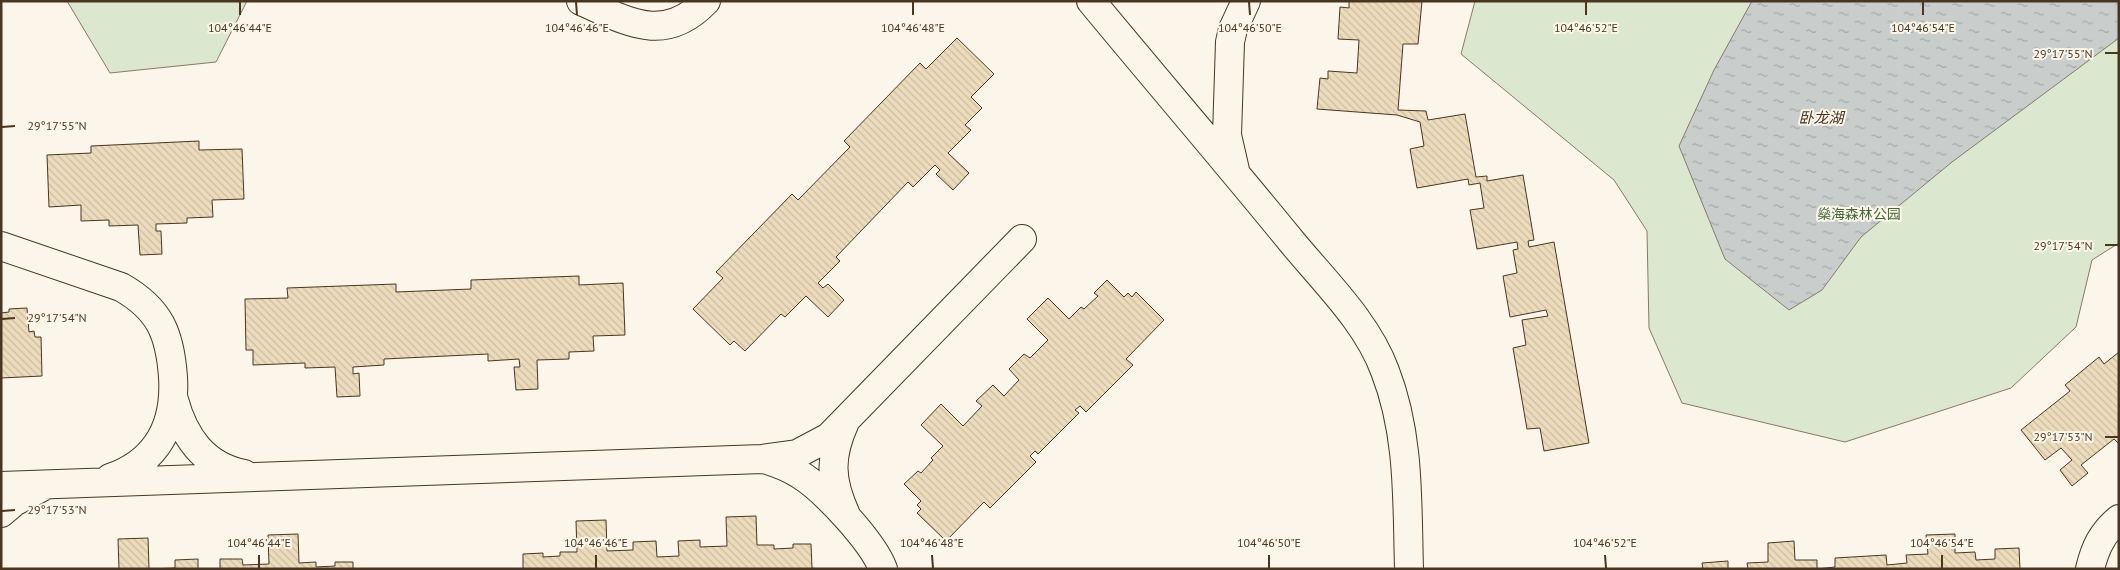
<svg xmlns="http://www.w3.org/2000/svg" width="2120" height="570" viewBox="0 0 2120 570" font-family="'PT Sans','Noto Sans SC',sans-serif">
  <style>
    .park { fill: #dce7d0; stroke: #887966 }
    .water { fill: url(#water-ripples); stroke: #887966 }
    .building { fill: url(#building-back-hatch); stroke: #4a3520 }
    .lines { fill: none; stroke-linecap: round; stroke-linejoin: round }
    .minor-casing { stroke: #4a3520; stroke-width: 30 }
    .minor { stroke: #fbf6e9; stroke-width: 28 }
    .ticks { fill: none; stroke: #4a3520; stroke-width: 2 }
    .labels { text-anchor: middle; stroke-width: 4; stroke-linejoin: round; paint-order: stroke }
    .park-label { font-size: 14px; fill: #436837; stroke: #fbf6e9 }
    .water-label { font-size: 15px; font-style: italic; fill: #4a3520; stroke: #fbf6e9 }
    .ticks-label { font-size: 12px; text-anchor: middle; fill: #4a3520; stroke: #fbf6e9; stroke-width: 4; stroke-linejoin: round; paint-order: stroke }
  </style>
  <defs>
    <pattern id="water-ripples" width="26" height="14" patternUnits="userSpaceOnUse" patternTransform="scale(1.25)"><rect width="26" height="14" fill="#c9cecd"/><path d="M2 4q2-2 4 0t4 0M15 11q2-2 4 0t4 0" fill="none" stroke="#a5a8a6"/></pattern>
    <pattern id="building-back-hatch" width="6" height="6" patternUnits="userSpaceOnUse" patternTransform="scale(1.25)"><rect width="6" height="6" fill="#ecdcbc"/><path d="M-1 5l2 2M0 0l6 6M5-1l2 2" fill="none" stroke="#ccbda1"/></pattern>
  </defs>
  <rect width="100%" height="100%" fill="#fbf6e9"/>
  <!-- park -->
  <path class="park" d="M 67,1 L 247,1 L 216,62 L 110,73 Z
    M 1475,1 L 2119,1 L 2119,243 L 2092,260 L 2076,327 L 2011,388 L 1845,442 L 1682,403 L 1649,328 L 1647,231 L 1614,180 L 1461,54 Z"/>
  <!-- water -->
  <path class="water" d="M 1752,1 L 2119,1 L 2119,38 L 1952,162 L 1861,237 L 1822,290 L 1789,310 L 1725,259 L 1679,146 L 1714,70 Z"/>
  <!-- building -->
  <path class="building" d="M 1349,1 L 1422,1 L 1418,44 L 1403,44 L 1398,110 L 1426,111 L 1428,120 L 1465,114 L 1476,177 L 1487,176 L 1487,181 L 1523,175 L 1534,240 L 1528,241 L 1529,247 L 1554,242 L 1589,443 L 1544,451 L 1540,428 L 1527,429 L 1513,348 L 1526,345 L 1522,320 L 1548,316 L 1546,310 L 1510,317 L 1503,276 L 1517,273 L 1513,250 L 1518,249 L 1517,242 L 1477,249 L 1470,210 L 1484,208 L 1480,183 L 1469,185 L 1468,179 L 1417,188 L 1410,149 L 1424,146 L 1420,122 L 1397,115 L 1317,109 L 1320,78 L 1328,79 L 1328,71 L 1357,73 L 1359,40 L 1338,39 L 1340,7 L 1349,8 Z
    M 957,38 L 994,74 L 971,97 L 982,108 L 965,125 L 971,130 L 948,153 L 969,173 L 953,190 L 936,174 L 940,170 L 935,165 L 913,187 L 908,182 L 836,257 L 840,261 L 818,283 L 823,288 L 828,284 L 844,300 L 828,317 L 806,296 L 785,317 L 781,314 L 745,351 L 734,341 L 730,345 L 693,309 L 723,278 L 716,272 L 792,194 L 798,200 L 850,147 L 844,141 L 920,63 L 926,69 Z
    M 199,141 L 199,150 L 242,149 L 244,199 L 212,200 L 213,217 L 187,218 L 187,223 L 156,224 L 156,231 L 161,231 L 162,254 L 140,255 L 138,225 L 109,226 L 109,220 L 81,221 L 81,205 L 49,207 L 47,155 L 91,153 L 91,146 Z
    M 579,276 L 579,285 L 623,283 L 625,335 L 593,336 L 594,351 L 569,352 L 569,359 L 537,360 L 538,389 L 516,390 L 514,367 L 520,367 L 519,359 L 488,361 L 488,354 L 384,359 L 384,365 L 353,367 L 353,374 L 359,373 L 360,396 L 337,397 L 335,367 L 305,368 L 305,363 L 253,365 L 253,350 L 246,350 L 245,299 L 288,298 L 287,288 L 396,284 L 396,292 L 471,289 L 471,280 Z
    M 1107,280 L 1124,297 L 1128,293 L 1132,297 L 1136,292 L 1164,320 L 1126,359 L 1133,365 L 1086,412 L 1080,406 L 1075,410 L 1079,413 L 1038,454 L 1035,451 L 1030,456 L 1036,462 L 990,508 L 984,502 L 946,541 L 917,513 L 921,509 L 917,505 L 921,501 L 904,484 L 918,471 L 921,473 L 933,460 L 931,458 L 943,446 L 921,425 L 941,404 L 963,426 L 982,406 L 976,401 L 993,385 L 1004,396 L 1019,380 L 1009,369 L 1024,354 L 1030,358 L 1048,340 L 1027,319 L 1048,298 L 1069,319 L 1081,307 L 1084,309 L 1098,296 L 1094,293 Z
    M 27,308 L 29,332 L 34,331 L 35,337 L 41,337 L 42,376 L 1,378 L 1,313 L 9,312 L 9,309 Z
    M 2119,352 L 2119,444 L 2114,439 L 2081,465 L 2088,473 L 2072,486 L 2060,470 L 2072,460 L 2061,448 L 2045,460 L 2021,430 L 2070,391 L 2065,385 L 2099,357 L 2104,364 Z
    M 756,516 L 757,545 L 774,545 L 774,549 L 793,548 L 793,544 L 811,544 L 812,568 L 818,569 L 523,569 L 523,554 L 543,553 L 543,557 L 560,556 L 560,552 L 577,552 L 576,521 L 606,520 L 607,551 L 633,550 L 633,542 L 656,541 L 657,557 L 679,556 L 678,541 L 700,540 L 700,547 L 727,546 L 726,517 Z
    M 298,534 L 299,563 L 316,562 L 316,567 L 335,566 L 335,562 L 353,562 L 353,569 L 220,569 L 220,559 L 242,559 L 243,565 L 269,564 L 268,535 Z
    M 1955,534 L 1955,553 L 1975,552 L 1976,560 L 1995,559 L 1995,549 L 2019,548 L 2020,569 L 1748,569 L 1747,563 L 1768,562 L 1768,543 L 1794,541 L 1795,560 L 1817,560 L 1817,569 L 1835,567 L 1835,558 L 1886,555 L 1887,565 L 1907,563 L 1906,555 L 1928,554 L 1926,535 Z
    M 148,538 L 149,569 L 175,568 L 175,560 L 198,559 L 198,569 L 119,569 L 118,539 Z
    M 1728,561 L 1728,569 L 1703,569 L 1702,563 Z"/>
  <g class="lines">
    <!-- minor casing -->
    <g class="minor-casing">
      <path id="minor" d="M 581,1 C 627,21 664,45 706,1
        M 1091,1 C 1158,82 1226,161 1292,242 C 1325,282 1367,322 1385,371 C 1410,435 1407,502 1409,569
        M 1235,170 L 1227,135 L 1230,42 L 1233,29 L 1246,1
        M 1,246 L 121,287 C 160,309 170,334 173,377 C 176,426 157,462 110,478
        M 174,400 C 184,437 204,466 244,474
        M 845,422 C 829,457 830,480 846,515
        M 764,459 C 777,463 788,467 799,474 C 824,489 873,542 883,569
        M 1,486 L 762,459 L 797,454 L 829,437 L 1022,239
        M 1,513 L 14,502 L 42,487
        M 2090,569 C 2095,548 2102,533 2119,519"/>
    </g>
    <!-- minor -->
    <use href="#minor" class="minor"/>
  </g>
  <!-- ticks -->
  <path class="ticks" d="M 240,2 L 240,15M 576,2 L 577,15M 913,2 L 913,15M 1249,2 L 1250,15M 1586,2 L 1586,15M 1923,2 L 1923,15M 2105,53 L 2118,53M 2,127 L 15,126M 2105,245 L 2118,245M 2,319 L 15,318M 2105,437 L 2118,437M 2,511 L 15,510M 259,555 L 259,568M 596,555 L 596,568M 932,555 L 933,568M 1269,555 L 1269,568M 1605,555 L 1606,568M 1942,555 L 1942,568"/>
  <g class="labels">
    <!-- park labels -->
    <g class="park-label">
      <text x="1859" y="219">燊海森林公园</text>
    </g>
    <!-- water labels -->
    <g class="water-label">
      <text x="1821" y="123">卧龙湖</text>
    </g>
  </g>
  <g class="ticks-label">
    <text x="240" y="32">104°46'44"E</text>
    <text x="577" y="32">104°46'46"E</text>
    <text x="913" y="32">104°46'48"E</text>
    <text x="1250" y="32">104°46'50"E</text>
    <text x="1586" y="32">104°46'52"E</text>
    <text x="1923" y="32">104°46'54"E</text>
    <text x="2063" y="58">29°17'55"N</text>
    <text x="57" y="130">29°17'55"N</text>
    <text x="2063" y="250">29°17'54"N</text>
    <text x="57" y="322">29°17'54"N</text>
    <text x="2063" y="441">29°17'53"N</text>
    <text x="57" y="514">29°17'53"N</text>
    <text x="259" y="547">104°46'44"E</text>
    <text x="596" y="547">104°46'46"E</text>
    <text x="932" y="547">104°46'48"E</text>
    <text x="1269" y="547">104°46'50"E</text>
    <text x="1605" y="547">104°46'52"E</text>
    <text x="1942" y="547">104°46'54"E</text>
  </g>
  <!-- border -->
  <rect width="2120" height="570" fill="none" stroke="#4a3520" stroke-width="5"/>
</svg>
